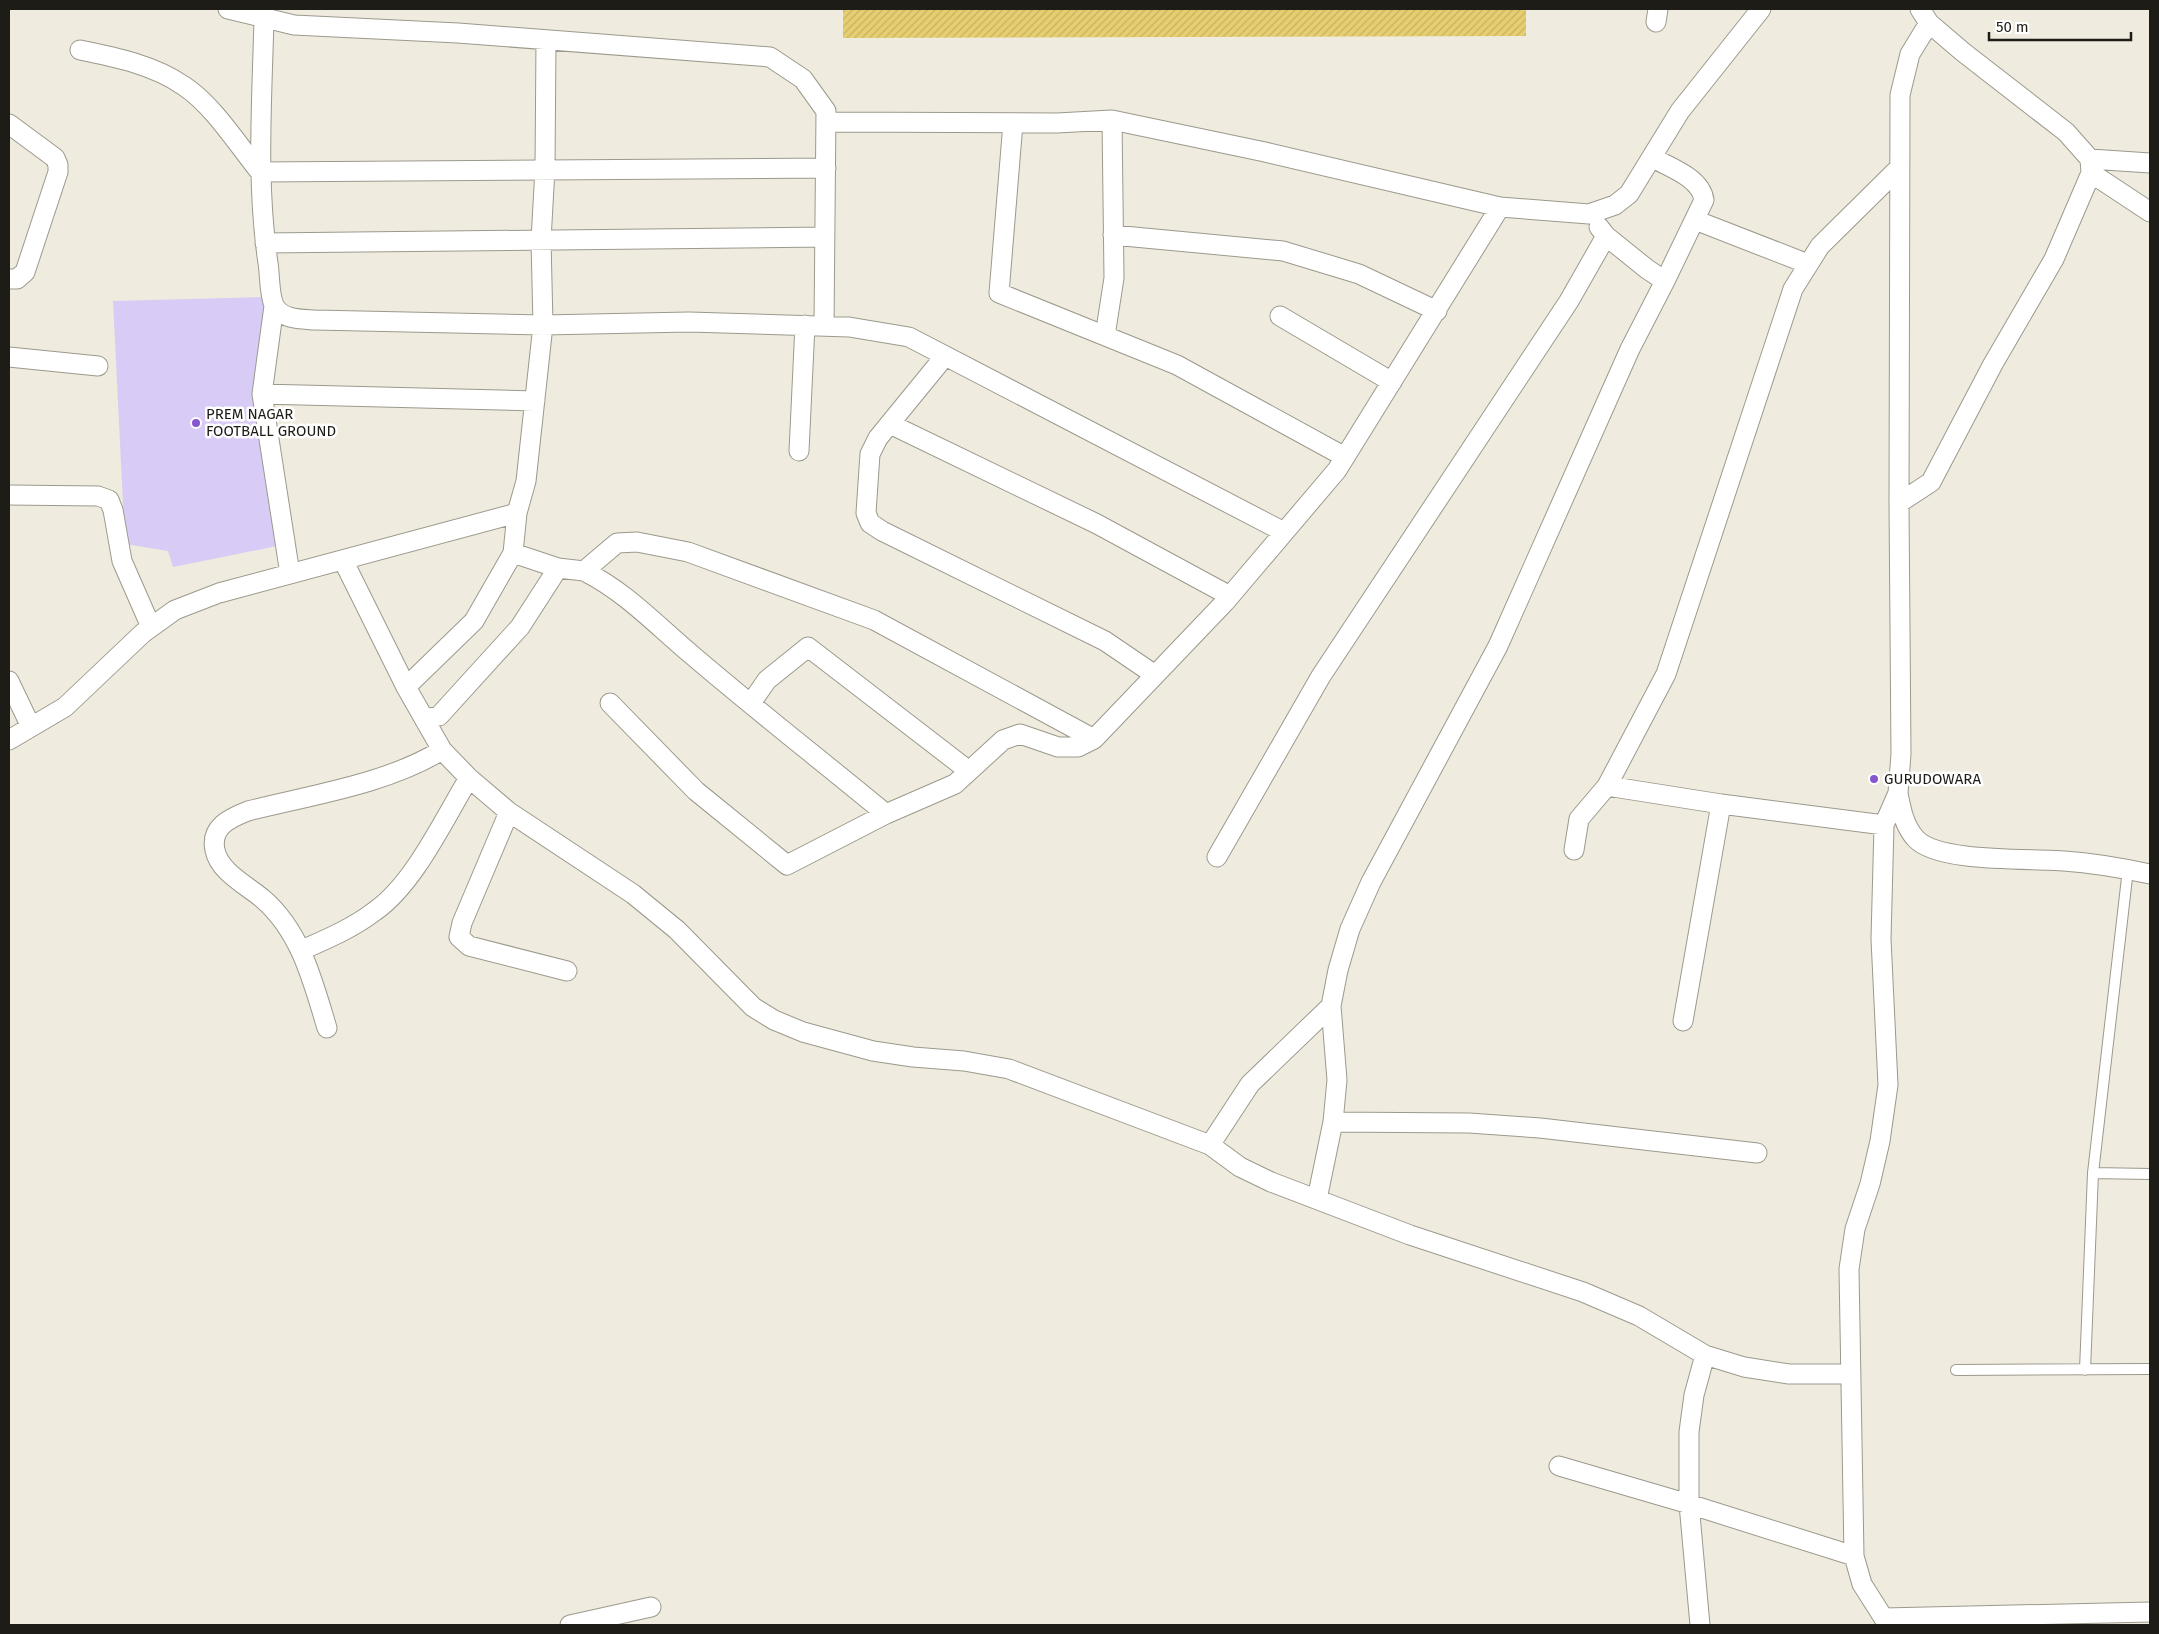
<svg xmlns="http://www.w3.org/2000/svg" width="2159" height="1634" viewBox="0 0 2159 1634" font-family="'Fira Sans',sans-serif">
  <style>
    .grass { fill: #d8cbf6 }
    .building { fill: url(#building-hatch) }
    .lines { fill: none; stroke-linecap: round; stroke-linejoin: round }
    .lane-casing { stroke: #9c998c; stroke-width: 12 }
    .street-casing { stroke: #9c998c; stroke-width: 21 }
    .lane { stroke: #fff; stroke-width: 10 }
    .street { stroke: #fff; stroke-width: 19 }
    .poi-dot { fill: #8756cf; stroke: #fff; stroke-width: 2 }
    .labels { text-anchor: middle; stroke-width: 5; stroke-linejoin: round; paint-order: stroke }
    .poi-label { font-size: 15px; fill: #1d1c17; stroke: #fff; text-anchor: start }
  </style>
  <defs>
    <pattern id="building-hatch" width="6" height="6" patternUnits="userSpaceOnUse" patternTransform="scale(1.25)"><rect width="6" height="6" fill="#e7cf71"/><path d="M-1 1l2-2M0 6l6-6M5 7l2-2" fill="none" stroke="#c6b161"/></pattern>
  </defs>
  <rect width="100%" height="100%" fill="#efecdf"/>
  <!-- grass -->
  <path class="grass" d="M 265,297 L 282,545 L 173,567 L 168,551 L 125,544 L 113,301 Z"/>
  <!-- building -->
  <path class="building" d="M 843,9 L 1526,9 L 1526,36 L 843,38 Z"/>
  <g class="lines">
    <!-- lane casing -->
    <g class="lane-casing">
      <path id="lane" d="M 2093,1173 L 2128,869
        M 1956,1370 L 2150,1369
        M 2085,1370 L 2093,1173 L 2150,1174"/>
    </g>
    <!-- street casing -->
    <g class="street-casing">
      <path id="street" d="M 228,9 L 294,25 L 458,33 L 770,57 L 803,79 L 826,111 L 824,326
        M 264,18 C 262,100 256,182 268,263 C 270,275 269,294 274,305 C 281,320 302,319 315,320 L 543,325 L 689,322 L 849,327 L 909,337 L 1284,532
        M 1656,22 L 1658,9
        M 80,50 C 115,57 154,65 184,86 C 213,105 238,145 260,172 L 826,168
        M 826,122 L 1057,123 L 1112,120 L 1265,152 L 1500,207 L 1589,214 L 1615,205 L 1629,194 L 1680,111 L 1761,9
        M 1013,123 L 999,293 L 1177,365 L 1345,457
        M 9,124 L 55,158 L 58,165 L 58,172 L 25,272 L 17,279 L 9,279
        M 1653,158 C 1671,168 1701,178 1704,200 L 1665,281
        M 2090,159 L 2150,163
        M 2091,173 L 2150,212
        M 1695,220 L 1808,264
        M 1113,235 L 1283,251 L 1359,274 L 1437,311
        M 265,243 L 825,237
        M 274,306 L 262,394 L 290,574
        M 1280,316 L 1392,382
        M 1105,336 L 1114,278 L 1112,120
        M 945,356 L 878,438 L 870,454 L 866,513 L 870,523 L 882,531 L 1105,641 L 1155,675
        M 9,357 L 98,366
        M 262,394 L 535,401
        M 890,424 L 1097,524 L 1230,596
        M 799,451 L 805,325
        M 9,495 L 98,496 L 109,500 L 113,510 L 122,561 L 151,627
        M 1899,503 L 1900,95 L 1910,54 L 1929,23
        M 513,553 L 558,568 L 584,571 L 617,543 L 637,542 L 688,552 L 874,620 L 1094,739
        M 343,560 L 406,687 L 442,750 L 469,778 L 509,812 L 633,894 L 677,930 L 753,1007 L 774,1020 L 803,1032 L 873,1051 L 913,1057 L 964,1061 L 1009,1069 L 1210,1145 L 1240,1167 L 1271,1182 L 1410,1235 L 1583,1292 L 1639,1316 L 1705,1355 L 1744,1367 L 1789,1374 L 1850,1374
        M 584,571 C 626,592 656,625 692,655 C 755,709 822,761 886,814
        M 9,681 L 31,727
        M 406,687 L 474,621 L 513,553 L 517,513 L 526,481 L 543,325 L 541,240 L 545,169 L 546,40
        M 610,703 L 696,791 L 787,865 L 886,814 L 955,784 L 1003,740 L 1020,734 L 1058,747 L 1078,747 L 1094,739 L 1225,602 L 1337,470 L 1500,207
        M 751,703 L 767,680 L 808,647 L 969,771
        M 424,719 L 439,716 L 520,627 L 558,568
        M 9,740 L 65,707 L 143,633 L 175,610 L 219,593 L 517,513
        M 1607,786 L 1721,804 L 1884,825
        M 1898,793 C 1901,809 1904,826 1916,839 C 1939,863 2030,858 2064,861 C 2093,863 2122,868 2150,874
        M 509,812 L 462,923 L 459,937 L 469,946 L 567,971
        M 1574,850 L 1579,819 L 1607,786 L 1666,674 L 1793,289 L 1820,246 L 1900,167
        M 1217,857 L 1321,676 L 1569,301 L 1606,236 L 1599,227
        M 302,950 C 327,939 353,928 375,911 C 414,884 444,819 469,778
        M 1683,1021 L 1721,804
        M 327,1028 C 313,982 301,932 263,899 C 248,886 219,872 215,850 C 210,827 230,818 248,811 C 311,795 387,784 442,750
        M 1333,1122 L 1469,1123 L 1540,1128 L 1757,1153
        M 1210,1145 L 1250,1084 L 1331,1006
        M 1317,1199 L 1333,1122 L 1337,1080 L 1331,1006 L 1338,970 L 1350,929 L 1371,882 L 1498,646 L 1630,349 L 1665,281 L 1647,269 L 1606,236
        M 1559,1466 L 1689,1504 L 1854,1556
        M 1884,1618 L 2150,1612
        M 570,1625 L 651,1607
        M 1700,1625 L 1689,1504 L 1689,1432 L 1694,1395 L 1705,1355
        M 1888,1625 L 1862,1584 L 1854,1556 L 1849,1269 L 1855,1229 L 1870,1184 L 1880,1141 L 1888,1085 L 1881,939 L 1884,825 L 1898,793 L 1901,754 L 1899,503 L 1931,482 L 1993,364 L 2054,259 L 2091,173 L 2090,159 L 2066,132 L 1963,52 L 1929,23 L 1920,9"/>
    </g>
    <!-- lane -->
    <use href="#lane" class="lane"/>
    <!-- street -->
    <use href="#street" class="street"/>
  </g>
  <!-- markers -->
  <g class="poi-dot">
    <circle cx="196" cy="423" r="5"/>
    <circle cx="1874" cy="779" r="5"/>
  </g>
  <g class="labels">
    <!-- poi labels -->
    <g class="poi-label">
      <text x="206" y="419">PREM NAGAR<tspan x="206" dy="17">FOOTBALL GROUND</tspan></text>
      <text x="1884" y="784">GURUDOWARA</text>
    </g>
  </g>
  <!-- border -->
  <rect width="2159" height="1634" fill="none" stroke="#1d1c17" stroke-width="20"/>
  <!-- scale -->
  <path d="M1989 32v8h142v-8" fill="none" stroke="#1d1c17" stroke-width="2.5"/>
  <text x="1996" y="32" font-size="15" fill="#1d1c17" stroke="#ffffff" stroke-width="4" paint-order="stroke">50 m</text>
</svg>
